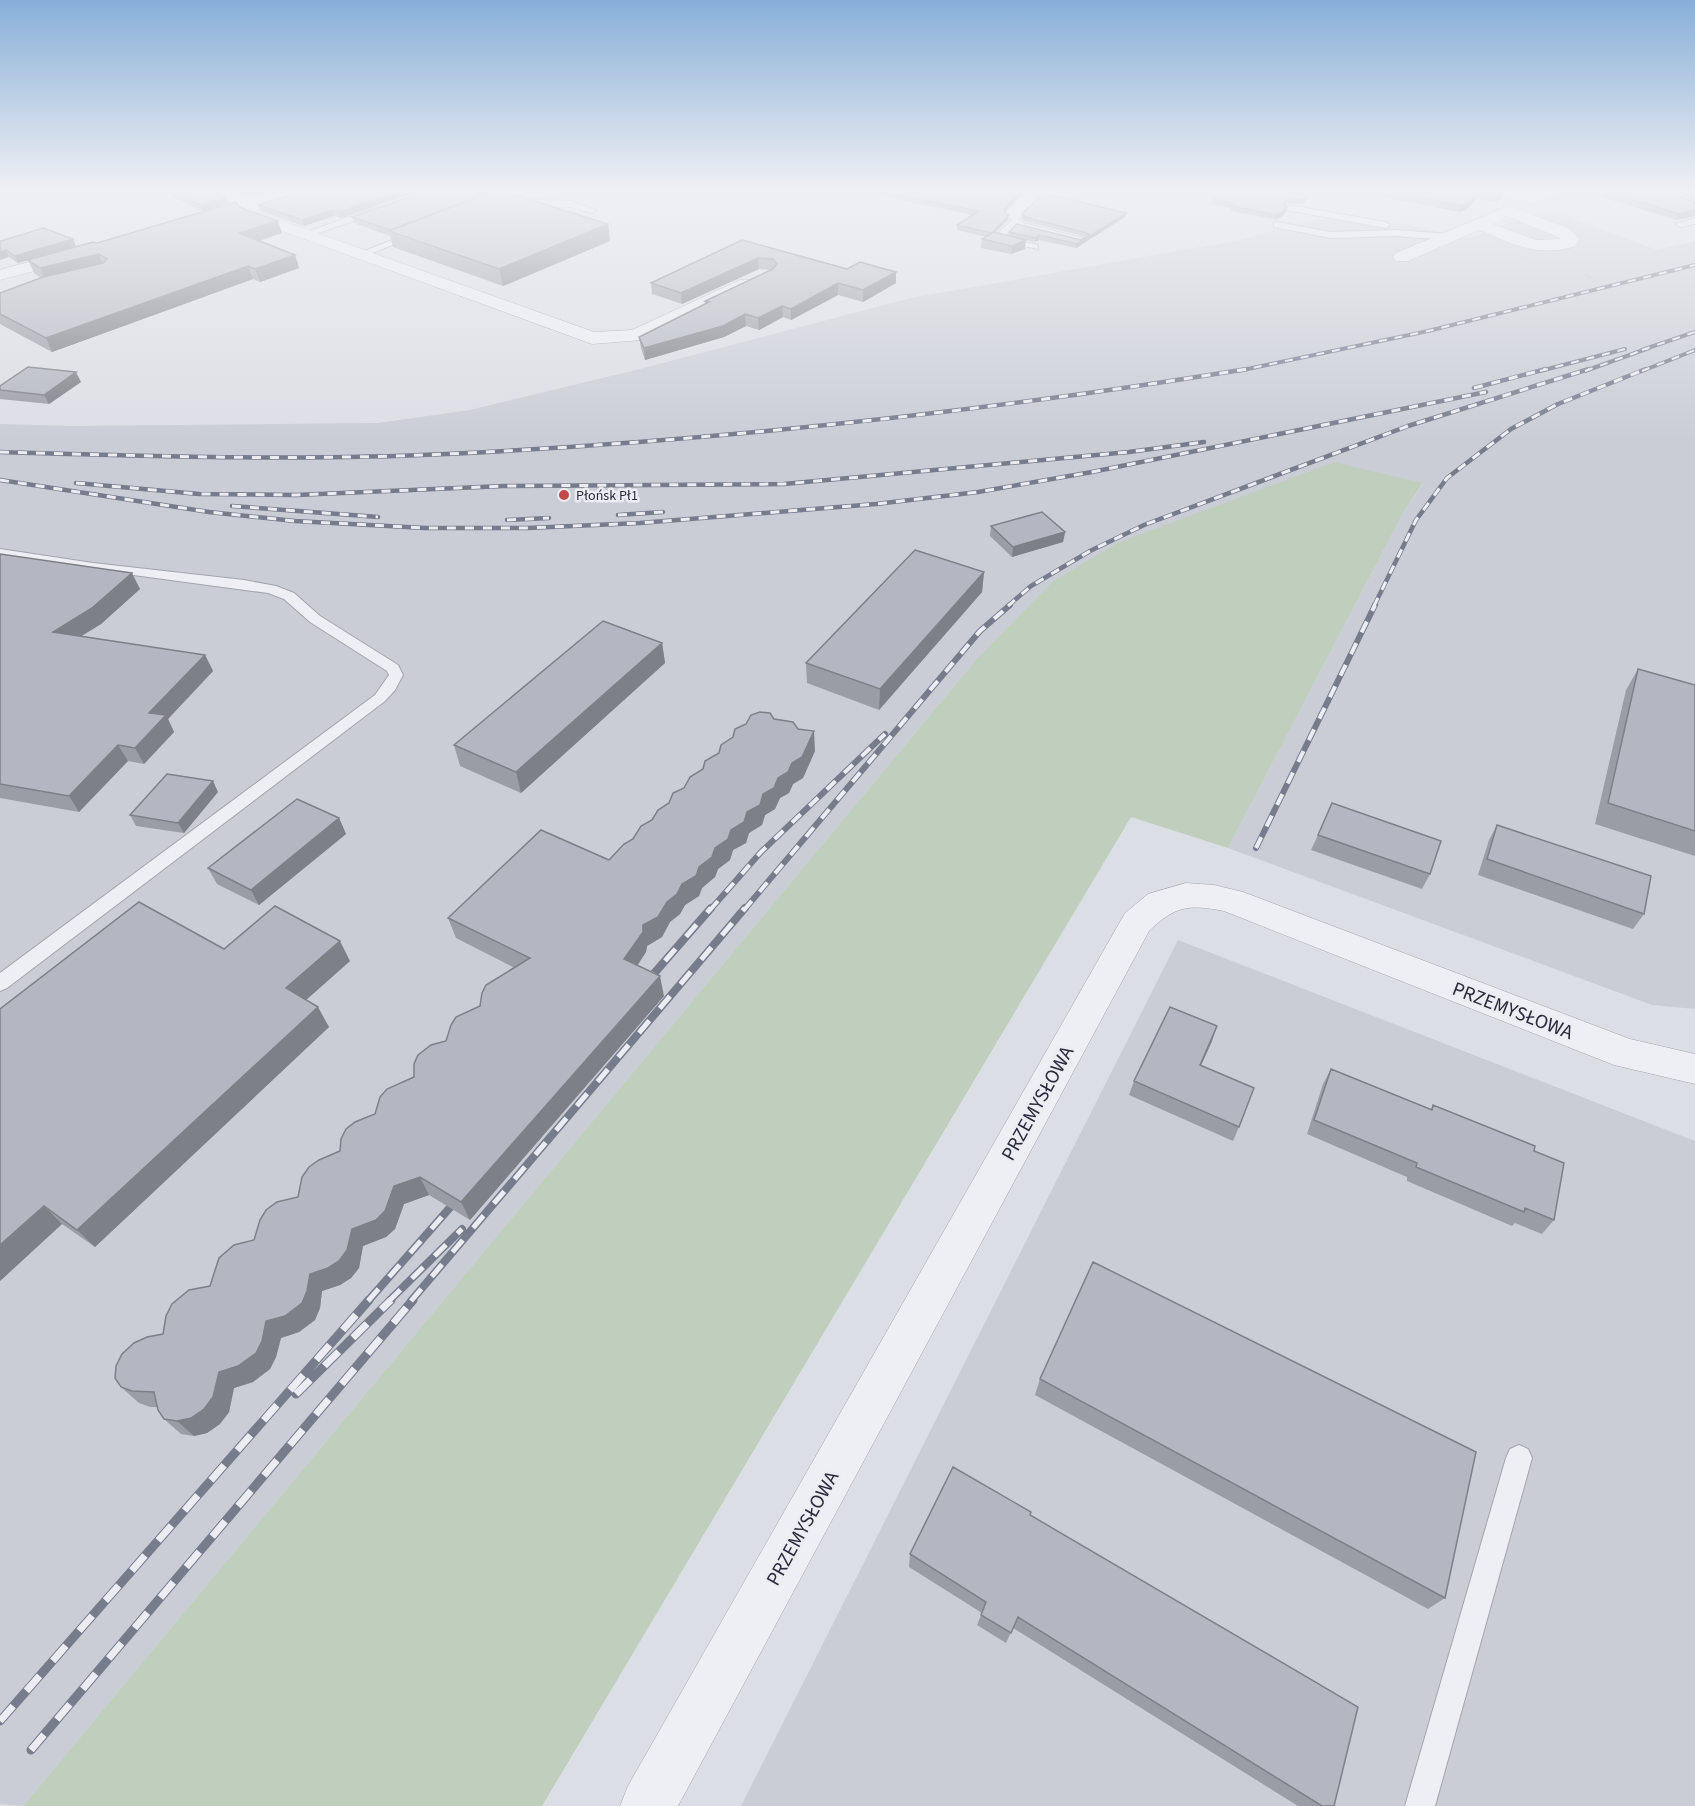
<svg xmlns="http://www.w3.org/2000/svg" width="1695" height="1806" viewBox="0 0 1695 1806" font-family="'Source Sans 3',sans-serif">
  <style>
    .built { fill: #cacdd6 }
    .green { fill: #c0cebe }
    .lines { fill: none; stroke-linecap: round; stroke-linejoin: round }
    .service-casing { stroke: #a2a5ae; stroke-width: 2 }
    .minor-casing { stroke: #a2a5ae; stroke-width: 1 }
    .tertiary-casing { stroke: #a2a5ae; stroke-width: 1 }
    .path { stroke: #babcc4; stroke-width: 2; stroke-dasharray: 2 2; stroke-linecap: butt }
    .service { fill: #eeeff4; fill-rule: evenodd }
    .minor { fill: #eeeff4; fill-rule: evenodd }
    .tertiary { fill: #eeeff4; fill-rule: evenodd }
    .rail-far4-casing { stroke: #777c8d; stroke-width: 4 }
    .rail-far3-casing { stroke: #777c8d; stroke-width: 4.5 }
    .rail-far2-casing { stroke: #777c8d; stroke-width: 6 }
    .rail-far1-casing { stroke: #777c8d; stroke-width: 8 }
    .rail-casing { stroke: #777c8d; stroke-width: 9 }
    .rail-far4 { stroke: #ebedf3; stroke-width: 2; stroke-dasharray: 8; stroke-linecap: butt }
    .rail-far3 { stroke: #ebedf3; stroke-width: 3; stroke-dasharray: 9; stroke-linecap: butt }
    .rail-far2 { stroke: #ebedf3; stroke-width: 4; stroke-dasharray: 12; stroke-linecap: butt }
    .rail-far1 { stroke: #ebedf3; stroke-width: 5; stroke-dasharray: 16; stroke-linecap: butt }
    .rail { stroke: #ebedf3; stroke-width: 7; stroke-dasharray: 20; stroke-linecap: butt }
    .wall { fill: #9b9da6 }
    .shaded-wall { fill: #7e8087 }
    .building { fill: #b4b7c1; stroke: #7e8087; stroke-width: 1.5 }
    .poi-dot { fill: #c2494b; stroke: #ebedf3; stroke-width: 2 }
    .labels { text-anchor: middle; stroke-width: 5; stroke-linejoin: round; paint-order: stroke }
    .far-poi-label { font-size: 14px; fill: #272b3a; stroke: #ebedf3; text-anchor: start }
    .near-street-label { font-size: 20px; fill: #272b3a; stroke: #ebedf3 }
  </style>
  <rect width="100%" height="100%" fill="#dcdee5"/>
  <!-- built -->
  <path class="built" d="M 1548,209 L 1657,250 L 1695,241 L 1695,1009 L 1652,1005 L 1228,848 L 1403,513 L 1423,484 L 975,661 L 23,1806 L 0,1804 L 0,424 L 73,426 L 378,423 L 470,410 L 640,369 L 911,298 L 1240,240 L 1317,219 L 1410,225 L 1467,239 Z
    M 1178,940 L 1695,1141 L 1695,1806 L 741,1806 Z"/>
  <!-- green -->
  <path class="green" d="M 1334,462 L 1423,483 L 1403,513 L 1228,848 L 1131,817 L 542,1806 L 23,1806 L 975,661 L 1052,582 L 1117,543 Z"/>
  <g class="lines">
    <!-- service casing -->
    <g class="service-casing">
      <path id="service" d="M 513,199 L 571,201 L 596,210 L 592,213 L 571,207 L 510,204 L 509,202 Z
        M 1289,205 L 1386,222 L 1390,225 L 1386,228 L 1286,210 L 1285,208 Z
        M 376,207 L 380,210 L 379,212 L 307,237 L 299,235 Z
        M 1013,212 L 1023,223 L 1086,239 L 1081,242 L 1016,226 L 1004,237 L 1038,245 L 1038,249 L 995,240 L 995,236 L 1012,220 L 1009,215 Z
        M 1695,218 L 1695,224 L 1680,227 L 1676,224 Z
        M 1277,222 L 1331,232 L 1395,230 L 1450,234 L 1455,237 L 1450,240 L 1395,236 L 1331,238 L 1274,227 L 1274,223 Z
        M 410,233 L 418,235 L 362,257 L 354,255 Z
        M 0,549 L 93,563 L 244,580 L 276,586 L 294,593 L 320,616 L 398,665 L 403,675 L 395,690 L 385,701 L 7,988 L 0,991 L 0,973 L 375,695 L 389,675 L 387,671 L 310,622 L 284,599 L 268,593 L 0,557 Z
        M 1519,1445 L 1528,1449 L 1532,1458 L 1435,1806 L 1405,1806 L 1506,1458 L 1510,1449 Z"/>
    </g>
    <!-- minor casing -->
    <g class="minor-casing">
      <path id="minor" d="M 205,188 L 225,188 L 252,200 L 292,188 L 316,188 L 313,191 L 259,208 L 258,212 L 594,332 L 632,330 L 740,280 L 752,280 L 755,284 L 752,288 L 642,340 L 592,344 L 244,217 L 242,213 L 230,217 L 224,215 L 222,212 L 224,209 L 236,205 Z
        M 1031,188 L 1048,188 L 1019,218 L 1007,218 L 1005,215 L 1007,212 Z
        M 1508,206 L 1568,228 L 1580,239 L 1576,246 C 1538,258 1513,244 1479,230 L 1408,261 L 1396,261 L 1393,257 L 1396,253 ZM 1506,216 L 1556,236 L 1561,239 L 1536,240 L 1493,224 Z
        M 73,250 L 79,251 L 82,255 L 79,259 L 0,280 L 0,270 Z
        M 1186,883 L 1214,885 L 1243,892 L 1630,1039 L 1695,1054 L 1695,1084 L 1614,1065 L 1224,911 C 1188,904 1175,906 1149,931 L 678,1806 L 620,1806 L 628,1786 L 1125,913 L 1148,894 Z"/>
    </g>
    <!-- tertiary casing -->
    <g class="tertiary-casing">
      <path id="tertiary" d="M 1479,188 L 1507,188 L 1533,194 L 1547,188 L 1567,188 L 1564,191 L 1535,204 L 1482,191 Z"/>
    </g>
    <!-- path -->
    <path class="path" d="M 1586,275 L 1592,278"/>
    <!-- service -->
    <use href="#service" class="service"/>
    <!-- minor -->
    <use href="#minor" class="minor"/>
    <!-- tertiary -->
    <use href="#tertiary" class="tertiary"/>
    <!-- rail-far4 casing -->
    <g class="rail-far4-casing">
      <path id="rail-far4" d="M 1642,350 L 1695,332
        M 1238,371 L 1428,331 L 1695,265
        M 1540,371 L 1625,349
        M 1585,371 L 1649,348
        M 1642,371 L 1695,350"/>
    </g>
    <!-- rail-far3 casing -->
    <g class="rail-far3-casing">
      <path id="rail-far3" d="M 1474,388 L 1546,369
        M 0,452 C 149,456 298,461 447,454 C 715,441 982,412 1247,369
        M 0,480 L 209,512 L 295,521 L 425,528 L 528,528 L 640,523 L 876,504 L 978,492 L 1092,472 L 1486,392
        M 76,483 L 199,494 L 296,495 L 504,486 L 784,484 L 1129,452 L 1204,442
        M 232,506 L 378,517
        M 618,515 L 663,512
        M 507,520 L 549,518
        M 1008,606 L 1031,586 L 1090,551 L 1144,525 L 1408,426 L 1589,369
        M 1374,606 L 1416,520 L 1447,478 L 1511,429 L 1558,404 L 1646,369"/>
    </g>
    <!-- rail-far2 casing -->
    <g class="rail-far2-casing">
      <path id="rail-far2" d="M 1256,848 L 1375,605
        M 710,910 L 761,852 L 885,734
        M 744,910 L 980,631 L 1010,605"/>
    </g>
    <!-- rail-far1 casing -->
    <g class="rail-far1-casing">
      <path id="rail-far1" d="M 644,985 L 711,908
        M 368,1301 L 461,1195
        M 389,1301 L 462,1229
        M 411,1301 L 745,908"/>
    </g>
    <!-- rail casing -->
    <g class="rail-casing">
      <path id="rail" d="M 296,1394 L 391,1300
        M 0,1721 L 369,1300
        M 31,1750 L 413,1300"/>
    </g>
    <!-- rail-far4 -->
    <use href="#rail-far4" class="rail-far4"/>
    <!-- rail-far3 -->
    <use href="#rail-far3" class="rail-far3"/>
    <!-- rail-far2 -->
    <use href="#rail-far2" class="rail-far2"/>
    <!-- rail-far1 -->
    <use href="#rail-far1" class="rail-far1"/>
    <!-- rail -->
    <use href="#rail" class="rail"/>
  </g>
  <!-- wall -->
  <path class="wall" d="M 138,188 L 209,188 L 226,197 L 228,203 L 202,211 L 160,191 L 154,193 Z
    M 230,188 L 283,188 L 250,197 Z
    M 310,188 L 427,188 L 341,218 L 334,216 L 304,226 L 261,211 L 259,205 Z
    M 435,188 L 505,188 L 496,191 L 608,224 L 610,241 L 503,286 L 393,247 L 390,236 L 354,223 L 352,217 Z
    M 857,188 L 1024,188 L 1023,193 L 1005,212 L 1008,220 L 996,232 L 1009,236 L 1009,232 L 1081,240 L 1086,237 L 1024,221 L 1022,218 L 1022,214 L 1126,213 L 1125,217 L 1076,248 L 1039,240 L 1035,242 L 1017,238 L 1025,249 L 1011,254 L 981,248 L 982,239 L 986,237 L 957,230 L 957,225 L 973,215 L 857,191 Z
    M 1205,188 L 1310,188 L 1304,204 L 1288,203 L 1285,205 L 1287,207 L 1286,212 L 1280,218 L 1275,219 L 1231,211 L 1231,208 L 1211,204 L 1212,199 L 1221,191 Z
    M 1350,188 L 1489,188 L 1503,191 L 1501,198 L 1497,202 L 1477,198 L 1466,210 L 1459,212 L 1350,190 Z
    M 1662,188 L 1695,188 L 1695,200 Z
    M 1604,191 L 1695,202 L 1695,216 L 1676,220 L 1601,197 Z
    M 239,207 L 282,233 L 259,241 L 295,255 L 299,268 L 260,282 L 253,279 L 52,352 L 0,324 L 0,293 L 41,278 L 34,273 L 28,260 L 18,263 L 9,257 L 0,241 L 76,246 L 97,243 Z
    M 742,240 L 896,283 L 863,302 L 838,295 L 791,320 L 783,317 L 759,330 L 746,326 L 724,337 L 645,360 L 641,348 L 639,337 L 705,304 L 705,301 L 772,270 L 759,269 L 682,304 L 652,294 L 651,283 Z
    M 81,382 L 49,404 L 0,399 L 0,386 Z
    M 991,526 L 1065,532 L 1063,542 L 1012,557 L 990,536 Z
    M 0,554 L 140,589 L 101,624 L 81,636 L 205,655 L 213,671 L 168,719 L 174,732 L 144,764 L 128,761 L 79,812 L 0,798 Z
    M 984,572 L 982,592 L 879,710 L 807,683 L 806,663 Z
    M 662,643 L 665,663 L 521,793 L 460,766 L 454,745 Z
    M 1638,669 L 1695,685 L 1695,856 L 1595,824 L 1626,690 Z
    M 774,719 L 815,751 L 803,778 L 793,784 L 789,793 L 780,798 L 775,809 L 765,815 L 762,825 L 749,833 L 746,843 L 733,850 L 730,860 L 718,869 L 715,877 L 702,888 L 699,896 L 685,905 L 680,914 L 670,922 L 662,937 L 647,946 L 646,952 L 638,965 L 664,996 L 470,1220 L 429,1195 L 404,1204 L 395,1229 L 386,1237 L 363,1246 L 359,1268 L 351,1278 L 340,1285 L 322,1291 L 320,1308 L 315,1320 L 299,1332 L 281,1338 L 276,1357 L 270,1369 L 253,1382 L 234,1388 L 229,1412 L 220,1424 L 207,1433 L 194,1436 L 181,1434 L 164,1419 L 157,1407 L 150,1407 L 139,1403 L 121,1387 L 163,1334 L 254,1240 L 298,1197 L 375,1114 L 414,1077 L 515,968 L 456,938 L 448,918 L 609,860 L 633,839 L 719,753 Z
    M 218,792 L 184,833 L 136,826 L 130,815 Z
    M 339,818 L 346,834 L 259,905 L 217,884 L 208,868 Z
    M 1497,825 L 1644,914 L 1633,929 L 1478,875 L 1489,840 Z
    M 1318,835 L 1430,874 L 1422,889 L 1311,850 Z
    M 224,949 L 350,961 L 306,1000 L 329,1027 L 95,1247 L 62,1224 L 0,1281 L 0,1009 Z
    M 1212,1041 L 1201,1066 L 1239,1127 L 1233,1141 L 1129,1095 L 1134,1081 Z
    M 1331,1069 L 1431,1109 L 1433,1105 L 1534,1151 L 1554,1220 L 1542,1234 L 1515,1223 L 1512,1226 L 1407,1181 L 1407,1177 L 1307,1134 L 1323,1084 Z
    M 1040,1379 L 1445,1598 L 1428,1609 L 1035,1395 Z
    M 1030,1515 L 1334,1806 L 1298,1806 L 1013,1628 L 1006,1643 L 977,1625 L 982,1613 L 909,1567 L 910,1554 Z"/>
  <!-- shaded-wall -->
  <path class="shaded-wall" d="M 152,188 L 159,188 L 160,191 L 154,193 Z
    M 259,188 L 283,188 L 250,197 L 248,191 Z
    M 409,188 L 427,188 L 341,218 L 339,212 Z
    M 488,188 L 505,188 L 476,198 L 475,193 Z
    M 1024,188 L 1023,193 L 1003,214 L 1004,209 Z
    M 1479,191 L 1477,198 L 1466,210 L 1459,212 L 1461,206 Z
    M 1503,191 L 1501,198 L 1497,202 L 1499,195 Z
    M 226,197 L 228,203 L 202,211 L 200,205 Z
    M 1287,207 L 1286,212 L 1280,218 L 1275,219 L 1276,215 Z
    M 333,210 L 334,216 L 304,226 L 302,220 Z
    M 1695,210 L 1695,216 L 1676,220 L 1679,214 Z
    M 1126,213 L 1125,217 L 1076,248 L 1077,244 Z
    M 1009,215 L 1008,220 L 993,234 L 994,230 Z
    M 278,221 L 282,233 L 243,246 L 239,233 Z
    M 608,224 L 610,241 L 503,286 L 499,269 Z
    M 1039,235 L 1039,240 L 1035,242 L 1036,238 Z
    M 73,239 L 76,246 L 18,263 L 15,256 Z
    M 1026,240 L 1025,249 L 1011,254 L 1012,246 Z
    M 6,250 L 9,257 L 0,260 L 0,252 Z
    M 99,254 L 104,267 L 46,281 L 40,268 Z
    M 295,255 L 299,268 L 260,282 L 255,269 Z
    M 758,258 L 759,269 L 682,304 L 681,293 Z
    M 248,266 L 253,279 L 52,352 L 46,338 Z
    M 896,272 L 896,283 L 863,302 L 863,290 Z
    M 838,283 L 838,295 L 791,320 L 791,309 Z
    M 782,306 L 783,317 L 759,330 L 758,318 Z
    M 745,314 L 746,326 L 724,337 L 645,360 L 644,348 Z
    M 76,372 L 81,382 L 49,404 L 44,395 Z
    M 1065,532 L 1063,542 L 1012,557 L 1013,547 Z
    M 984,572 L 982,592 L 879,710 L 880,689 Z
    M 132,573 L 140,589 L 101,624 L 62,648 L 53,632 Z
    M 662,643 L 665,663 L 521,793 L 516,772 Z
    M 205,655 L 213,671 L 168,719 L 174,732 L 144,764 L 135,748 L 149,713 Z
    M 814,731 L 815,751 L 803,778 L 793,784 L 789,793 L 780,798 L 775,809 L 765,815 L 762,825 L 749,833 L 746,843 L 733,850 L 730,860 L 718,869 L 715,877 L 702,888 L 699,896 L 685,905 L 680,914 L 670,922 L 662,937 L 647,946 L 646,952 L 628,979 L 624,959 L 643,925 L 667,902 L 682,884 L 699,867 L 731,830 L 792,763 Z
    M 118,745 L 128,761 L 79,812 L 69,796 Z
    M 213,781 L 218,792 L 184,833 L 178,823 Z
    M 339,818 L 346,834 L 259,905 L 251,890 Z
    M 340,941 L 350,961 L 297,1008 L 286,988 Z
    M 660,976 L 664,996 L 470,1220 L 461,1202 Z
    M 318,1007 L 329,1027 L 95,1247 L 77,1230 Z
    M 1217,1026 L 1212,1041 L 1194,1080 L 1200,1065 Z
    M 420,1177 L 429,1195 L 404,1204 L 395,1229 L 386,1237 L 363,1246 L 359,1268 L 351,1278 L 340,1285 L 322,1291 L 320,1308 L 315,1320 L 299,1332 L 281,1338 L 276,1357 L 270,1369 L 253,1382 L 234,1388 L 229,1412 L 220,1424 L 207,1433 L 194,1436 L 177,1421 L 219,1372 L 352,1229 L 394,1186 Z
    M 44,1206 L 62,1224 L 0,1281 L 0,1245 Z"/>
  <!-- building -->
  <path class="building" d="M 163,188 L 209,188 L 226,197 L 200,205 Z
    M 241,188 L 259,188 L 248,191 Z
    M 310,188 L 409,188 L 339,212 L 333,210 L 302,220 L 259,205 Z
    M 434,188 L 488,188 L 475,193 L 484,195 L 390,230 L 352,217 Z
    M 863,188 L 1024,188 L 1004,209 L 1006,214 L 1009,215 L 992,233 L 957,225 L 979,211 Z
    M 1225,188 L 1310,188 L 1305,200 L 1289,199 L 1284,203 L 1287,207 L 1281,213 L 1276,215 L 1232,206 L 1234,204 L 1212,199 Z
    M 1375,188 L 1489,188 L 1503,191 L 1499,195 L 1479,191 L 1468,203 L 1461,206 Z
    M 1609,188 L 1657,188 L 1695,202 L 1695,210 L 1679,214 L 1604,191 Z
    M 1681,188 L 1695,188 L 1695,193 Z
    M 494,191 L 501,191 L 608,224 L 499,269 L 389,231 Z
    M 1043,193 L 1126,213 L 1077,244 L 1039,235 L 1036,238 L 1009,232 L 1017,224 L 1081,240 L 1089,235 L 1087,233 L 1025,217 L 1022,214 Z
    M 236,202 L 239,207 L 278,221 L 239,233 L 295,255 L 255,269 L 248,266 L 46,338 L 0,314 L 0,293 L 43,277 L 103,263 L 107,259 L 99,254 L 40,268 L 28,260 L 93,242 L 97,243 Z
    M 43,228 L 73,239 L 15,256 L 6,250 L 0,252 L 0,241 L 1,241 Z
    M 994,232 L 1026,240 L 1012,246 L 982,239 Z
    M 742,240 L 847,269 L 860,262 L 896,272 L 863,290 L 838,283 L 791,309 L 782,306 L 758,318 L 745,314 L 723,326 L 644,348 L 639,337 L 709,302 L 705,301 L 773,269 L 777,264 L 773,259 L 758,258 L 681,293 L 651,283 Z
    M 28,367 L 76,372 L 44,395 L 0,390 L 0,386 Z
    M 1042,512 L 1065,532 L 1013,547 L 991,526 Z
    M 915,550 L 984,572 L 880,689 L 806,663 Z
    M 0,554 L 132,573 L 92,608 L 53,632 L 205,655 L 149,713 L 166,715 L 135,748 L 118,745 L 69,796 L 0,784 Z
    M 603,621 L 662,643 L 516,772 L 454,745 Z
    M 1638,669 L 1695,685 L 1695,831 L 1608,803 Z
    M 760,712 L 770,713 L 774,719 L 793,722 L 798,729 L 814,731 L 802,757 L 792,763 L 788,772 L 778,778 L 774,788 L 763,794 L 760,805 L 747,812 L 744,822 L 731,830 L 728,839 L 715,848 L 712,857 L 699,867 L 696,876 L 682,884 L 677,894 L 667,902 L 658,917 L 643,925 L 643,932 L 624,959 L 660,976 L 461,1202 L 420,1177 L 394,1186 L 385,1211 L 376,1220 L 352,1229 L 347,1250 L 339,1261 L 328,1268 L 310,1274 L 307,1291 L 302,1303 L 285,1316 L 266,1321 L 262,1341 L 256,1353 L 238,1366 L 219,1372 L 213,1397 L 204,1409 L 191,1418 L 177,1421 L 164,1419 L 158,1410 L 154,1392 L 132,1391 L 121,1387 L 115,1378 L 116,1366 L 122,1354 L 134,1343 L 147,1337 L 163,1334 L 166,1316 L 172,1304 L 189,1290 L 210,1286 L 219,1258 L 234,1245 L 254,1240 L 260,1220 L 266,1210 L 277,1202 L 298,1197 L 302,1177 L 309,1167 L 319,1160 L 340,1151 L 341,1139 L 346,1129 L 355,1122 L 375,1114 L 380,1097 L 387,1089 L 414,1077 L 414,1064 L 418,1055 L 431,1045 L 446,1041 L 451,1025 L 456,1017 L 480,1006 L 482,993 L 486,985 L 530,958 L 448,918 L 541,830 L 609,860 L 624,844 L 633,839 L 641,826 L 652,820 L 658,810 L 669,803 L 673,793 L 684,788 L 690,777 L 703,769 L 705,761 L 719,753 L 721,745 L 733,737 L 735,729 L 746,724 L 751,715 Z
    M 167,774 L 213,781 L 178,823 L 130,815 Z
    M 297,799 L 339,818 L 251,890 L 208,868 Z
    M 1332,803 L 1441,841 L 1430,874 L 1318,835 Z
    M 1497,825 L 1651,876 L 1644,914 L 1487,859 Z
    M 139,902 L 224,949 L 275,906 L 340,941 L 286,988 L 318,1007 L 77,1230 L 44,1206 L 0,1245 L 0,1009 Z
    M 1170,1007 L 1217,1026 L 1200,1065 L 1254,1088 L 1239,1127 L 1134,1081 Z
    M 1331,1069 L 1432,1110 L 1433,1105 L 1535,1146 L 1534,1151 L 1564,1163 L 1554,1220 L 1525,1208 L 1524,1212 L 1416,1167 L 1417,1163 L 1314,1120 Z
    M 1093,1262 L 1476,1452 L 1445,1598 L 1040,1379 Z
    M 953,1467 L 1031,1512 L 1030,1515 L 1358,1707 L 1334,1806 L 1322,1806 L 1018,1617 L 1011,1633 L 981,1615 L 986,1602 L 910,1554 Z"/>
  <!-- sky -->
  <linearGradient id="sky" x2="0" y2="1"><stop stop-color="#88afd9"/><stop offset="0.43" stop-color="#eff0f3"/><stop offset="1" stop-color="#eff0f3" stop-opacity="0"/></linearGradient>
  <rect width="1695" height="441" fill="url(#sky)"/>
  <!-- markers -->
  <circle class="poi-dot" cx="564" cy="495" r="6"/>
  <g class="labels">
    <!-- far-poi labels -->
    <g class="far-poi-label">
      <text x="576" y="500">Płońsk Pł1</text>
    </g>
    <!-- near-street labels -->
    <g class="near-street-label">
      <text transform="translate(1513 1010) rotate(21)" y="7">PRZEMYSŁOWA</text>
      <text transform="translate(1037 1103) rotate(-61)" y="7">PRZEMYSŁOWA</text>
      <text transform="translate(802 1528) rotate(-61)" y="7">PRZEMYSŁOWA</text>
    </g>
  </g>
</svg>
